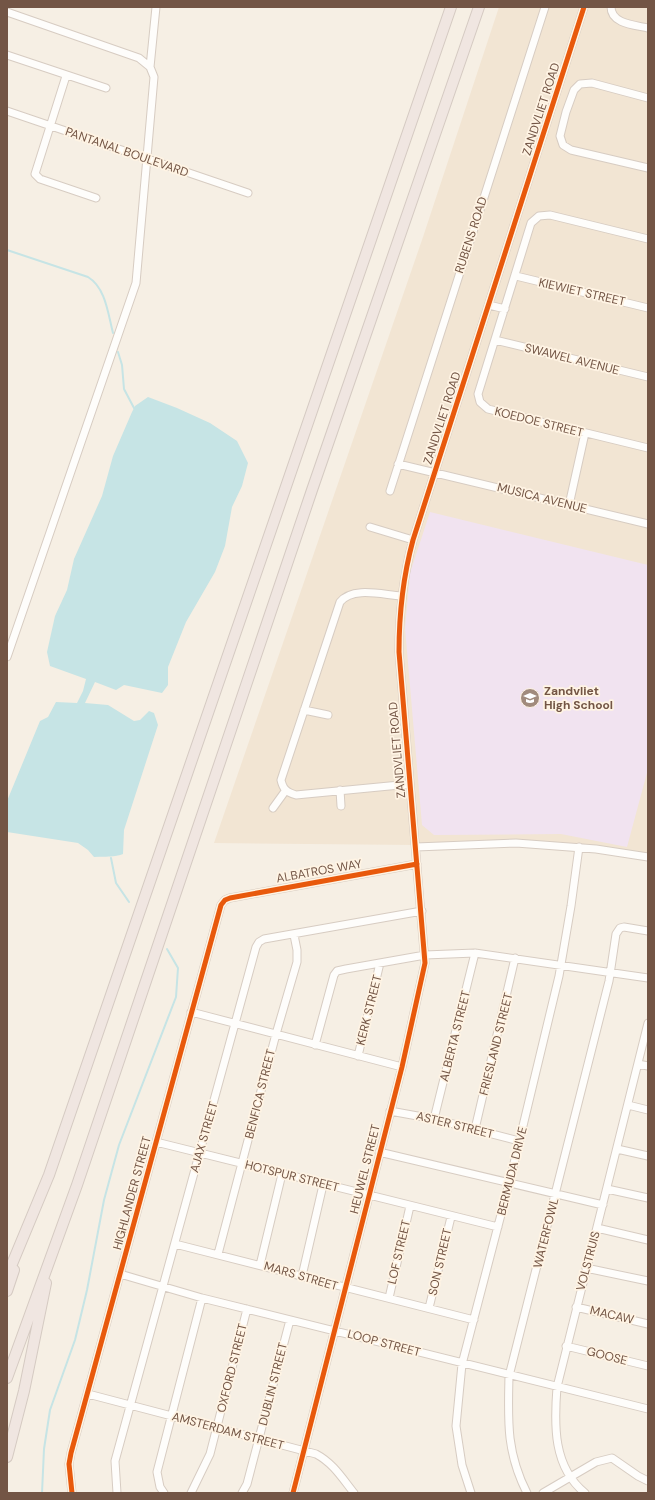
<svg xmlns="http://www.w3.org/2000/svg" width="655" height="1500" viewBox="0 0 655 1500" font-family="'DM Sans',sans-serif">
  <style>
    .residential { fill: #f2e5d3 }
    .education { fill: #f1e3f0 }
    .water { fill: #c6e4e5 }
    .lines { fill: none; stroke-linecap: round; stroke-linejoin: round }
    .stream { stroke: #c6e4e5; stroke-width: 2 }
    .minor-casing { stroke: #d7ccc2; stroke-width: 9 }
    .highway-casing { stroke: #d5cac2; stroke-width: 12 }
    .minor { stroke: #fefdfb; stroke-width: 7 }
    .highway { stroke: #f0e6e1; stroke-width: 10 }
    .cycleway-casing { stroke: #fff4e4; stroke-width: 8 }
    .cycleway { stroke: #e8590c; stroke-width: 5 }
    .labels { text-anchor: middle; stroke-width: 3.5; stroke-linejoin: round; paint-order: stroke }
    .street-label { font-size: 12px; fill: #735545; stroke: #fff4e4 }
    .poi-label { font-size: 12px; font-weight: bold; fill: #735545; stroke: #fff4e4; text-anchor: start }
  </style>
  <rect width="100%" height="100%" fill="#f6efe4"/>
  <!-- residential -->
  <path class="residential" d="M 499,7 L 648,7 L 648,858 L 517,844 L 416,845 L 214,843 L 423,237 Z"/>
  <!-- education -->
  <path class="education" d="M 430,512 L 648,565 L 648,769 L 627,847 L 561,834 L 434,835 L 422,825 L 405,628 L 410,573 Z"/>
  <!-- water -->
  <path class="water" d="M 148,397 L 177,408 L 210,423 L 237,441 L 248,463 L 242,486 L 232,507 L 225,546 L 215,572 L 186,622 L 168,667 L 168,685 L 162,693 L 124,685 L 116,690 L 95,682 L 85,703 L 108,705 L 134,721 L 140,720 L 149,711 L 154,713 L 158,725 L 124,830 L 123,854 C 112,858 105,856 94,857 L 88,850 L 78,843 L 7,832 L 7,801 L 40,721 L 48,717 L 56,702 L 77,703 L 83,691 L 86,679 L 50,666 L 47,652 L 55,616 L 67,590 L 74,559 L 102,496 L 113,456 L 132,412 L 135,406 Z"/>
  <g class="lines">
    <!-- stream -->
    <path class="stream" d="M 7,250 L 88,277 C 106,288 108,314 113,333
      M 118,352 L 122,365 L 124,389 L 134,408
      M 111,858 L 116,883 L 129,902
      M 42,1493 L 44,1449 L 50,1410 L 75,1340 L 87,1290 L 104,1200 L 119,1145 L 176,997 L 178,968 L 167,949"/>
    <!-- minor casing -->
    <g class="minor-casing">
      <path id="minor" d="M 611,7 C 611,24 635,25 648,28
        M 7,12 L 139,58 L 150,67 L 154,77 L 136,283 L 7,657
        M 7,55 L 106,88
        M 150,67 L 156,7
        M 66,76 L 35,174 L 40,179 L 96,198
        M 648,98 L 592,83 L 580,84 L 574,90 L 566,112 L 560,136 L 563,145 L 571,150 L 648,168
        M 7,111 L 248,193
        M 648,239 L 550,215 L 539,216 L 531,223 L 478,394 L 480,402 L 488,409 L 648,448
        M 516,276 L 648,308
        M 489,305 L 505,309
        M 495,340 L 648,377
        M 398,464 L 648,524
        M 390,491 L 545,7
        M 569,505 L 585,433
        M 370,527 L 413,540
        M 401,596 C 383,595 353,586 340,602 L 281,780 C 283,789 286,792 296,795 L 410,784
        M 304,710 L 328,715
        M 340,790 L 341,806
        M 273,808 L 286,790
        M 416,847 L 516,843 L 596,849 L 648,857
        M 191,1012 L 402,1067
        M 315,1045 L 334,975 L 337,971 L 346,969 L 425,955 L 475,953 L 648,978
        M 358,1056 L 380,963
        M 638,1064 L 648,1066
        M 628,1105 L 648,1110
        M 390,1111 L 434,1119 L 519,1141
        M 434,1119 L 475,953
        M 475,1129 L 515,958
        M 156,1142 L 498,1227
        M 617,1149 L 648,1156
        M 379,1152 L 603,1205
        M 607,1189 L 648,1198
        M 597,1228 L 648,1240
        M 175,1244 L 474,1320
        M 218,1254 L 276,1034 L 297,962 L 297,950 L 294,935
        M 260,1265 L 282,1174
        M 586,1268 L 648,1281
        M 120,1274 L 202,1298 L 648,1409
        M 302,1276 L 323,1185
        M 389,1298 L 410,1206
        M 576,1307 L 648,1324
        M 429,1308 L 451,1217
        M 566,1346 L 648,1366
        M 88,1394 L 316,1454 C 333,1463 342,1478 354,1493
        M 72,1493 L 69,1464 L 71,1453 L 221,905 L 225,900 L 230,898 L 417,864
        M 117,1493 L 115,1461 L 256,947 L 259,942 L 264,939 L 422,911
        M 164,1493 L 160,1487 L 157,1472 L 202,1298
        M 191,1493 L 210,1454 L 247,1309
        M 242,1493 L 247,1484 L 290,1320
        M 293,1493 L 402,1067 L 425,963 L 399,652 C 399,614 403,577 413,540 L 584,7
        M 471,1493 L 462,1465 L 456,1426 L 462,1364 L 509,1184 L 559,976 L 571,906 L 579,847
        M 527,1493 C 506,1452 508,1420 509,1376 L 609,981 L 616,934 L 620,928 L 624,927 L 648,931
        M 543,1493 L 596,1462 L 612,1458 L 638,1476 L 648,1481
        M 585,1493 C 553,1467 554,1425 557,1387 L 648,1023"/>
    </g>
    <!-- highway casing -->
    <g class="highway-casing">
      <path id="highway" d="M 7,1276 L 49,1175 L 451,7
        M 7,1291 L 14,1270
        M 7,1378 L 77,1185 L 312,490 L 479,7
        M 7,1457 L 24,1391 L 46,1283"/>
    </g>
    <!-- minor -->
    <use href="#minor" class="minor"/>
    <!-- highway -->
    <use href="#highway" class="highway"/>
    <!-- cycleway casing -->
    <g class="cycleway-casing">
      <path id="cycleway" d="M 72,1493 L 69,1464 L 71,1453 L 221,905 L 225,900 L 230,898 L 417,864
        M 293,1493 L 402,1067 L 425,963 L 399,652 C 399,614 403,577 413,540 L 584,7"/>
    </g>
    <!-- cycleway -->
    <use href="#cycleway" class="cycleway"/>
  </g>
  <!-- icons -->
  <defs>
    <g id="school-disc" transform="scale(1)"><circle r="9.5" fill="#a18b7d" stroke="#fff4e4"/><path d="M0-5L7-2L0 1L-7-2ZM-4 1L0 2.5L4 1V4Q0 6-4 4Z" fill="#fff"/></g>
  </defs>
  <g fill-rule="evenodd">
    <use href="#school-disc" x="530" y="698"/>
  </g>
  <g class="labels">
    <!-- street labels -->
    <g class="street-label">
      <text transform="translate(541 109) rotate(-72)" y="4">ZANDVLIET ROAD</text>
      <text transform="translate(127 152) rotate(19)" y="4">PANTANAL BOULEVARD</text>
      <text transform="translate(471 235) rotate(-72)" y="4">RUBENS ROAD</text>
      <text transform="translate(582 292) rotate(13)" y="4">KIEWIET STREET</text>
      <text transform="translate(572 359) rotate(14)" y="4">SWAWEL AVENUE</text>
      <text transform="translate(442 418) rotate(-72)" y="4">ZANDVLIET ROAD</text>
      <text transform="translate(539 422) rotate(14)" y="4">KOEDOE STREET</text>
      <text transform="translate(542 498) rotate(14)" y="4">MUSICA AVENUE</text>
      <text transform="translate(397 750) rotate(-95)" y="4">ZANDVLIET ROAD</text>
      <text transform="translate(319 871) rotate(-10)" y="4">ALBATROS WAY</text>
      <text transform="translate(369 1010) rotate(-76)" y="4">KERK STREET</text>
      <text transform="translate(455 1036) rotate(-76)" y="4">ALBERTA STREET</text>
      <text transform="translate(496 1044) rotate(-76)" y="4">FRIESLAND STREET</text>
      <text transform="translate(260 1094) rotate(-76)" y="4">BENFICA STREET</text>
      <text transform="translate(455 1125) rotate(14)" y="4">ASTER STREET</text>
      <text transform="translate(204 1137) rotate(-74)" y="4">AJAX STREET</text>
      <text transform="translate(365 1169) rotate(-76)" y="4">HEUWEL STREET</text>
      <text transform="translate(512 1171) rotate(-76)" y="4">BERMUDA DRIVE</text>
      <text transform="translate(292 1176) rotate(14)" y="4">HOTSPUR STREET</text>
      <text transform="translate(132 1193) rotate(-75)" y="4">HIGHLANDER STREET</text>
      <text transform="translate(546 1233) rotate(-76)" y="4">WATERFOWL</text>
      <text transform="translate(399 1252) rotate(-77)" y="4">LOF STREET</text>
      <text transform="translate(588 1261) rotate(-75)" y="4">VOLSTRUIS</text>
      <text transform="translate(440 1262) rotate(-77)" y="4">SON STREET</text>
      <text transform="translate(301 1276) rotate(16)" y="4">MARS STREET</text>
      <text transform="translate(612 1315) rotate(13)" y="4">MACAW</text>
      <text transform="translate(384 1343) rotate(15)" y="4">LOOP STREET</text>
      <text transform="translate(607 1356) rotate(14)" y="4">GOOSE</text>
      <text transform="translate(232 1368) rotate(-76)" y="4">OXFORD STREET</text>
      <text transform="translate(273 1384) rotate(-76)" y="4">DUBLIN STREET</text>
      <text transform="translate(228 1431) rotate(15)" y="4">AMSTERDAM STREET</text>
    </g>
    <!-- poi labels -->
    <g class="poi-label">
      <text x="544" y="695">Zandvliet<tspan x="544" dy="14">High School</tspan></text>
    </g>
  </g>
  <!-- border -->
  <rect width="655" height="1500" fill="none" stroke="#735545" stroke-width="16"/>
</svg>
